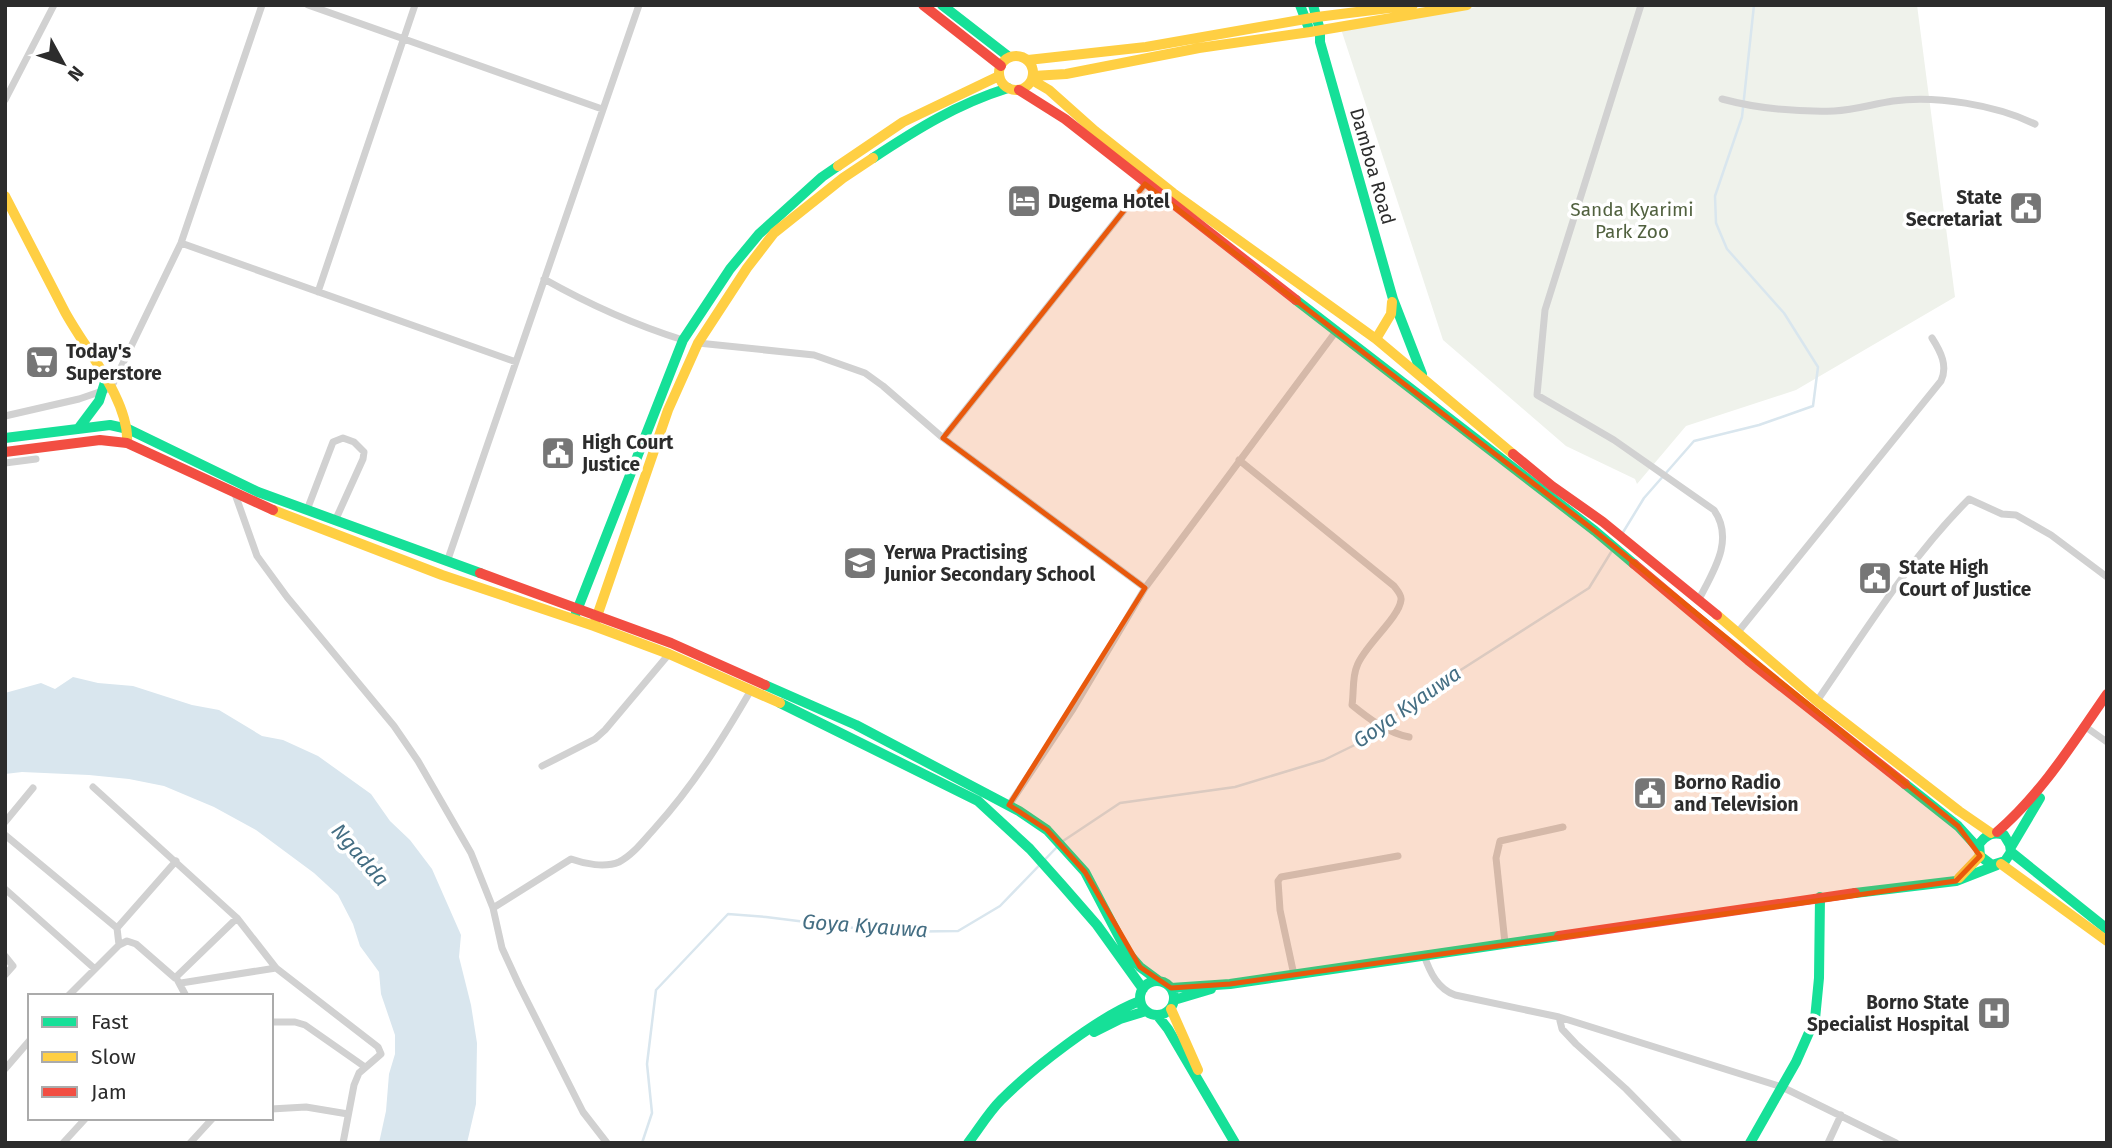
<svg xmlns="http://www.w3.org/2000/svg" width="2112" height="1148" viewBox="0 0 2112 1148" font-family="'Fira Sans',sans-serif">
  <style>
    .green { fill: #eff2eb }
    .water { fill: #d9e6ee }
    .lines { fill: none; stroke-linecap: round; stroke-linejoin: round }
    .stream { stroke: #d9e6ee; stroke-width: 2.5 }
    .street { stroke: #d1d1d1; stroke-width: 7 }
    .fast { stroke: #16e098; stroke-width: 10 }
    .slow { stroke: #ffcf43; stroke-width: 10 }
    .jam { stroke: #f24e42; stroke-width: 10 }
    .marked { fill: #e8590c; fill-opacity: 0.2; stroke: #e8590c; stroke-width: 5; stroke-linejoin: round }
    .labels { text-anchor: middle; stroke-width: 7; stroke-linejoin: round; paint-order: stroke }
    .street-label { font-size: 19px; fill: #2c2c2c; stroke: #fff }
    .poi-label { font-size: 19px; font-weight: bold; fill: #2c2c2c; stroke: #fff; text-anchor: start }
    .park-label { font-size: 19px; fill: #51613f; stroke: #fff }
    .water-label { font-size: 21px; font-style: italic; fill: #446e83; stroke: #fff }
  </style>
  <rect width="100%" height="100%" fill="#fff"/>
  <!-- green -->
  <path class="green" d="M 1491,5 L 1917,5 L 1955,297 L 1796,390 L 1686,426 L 1637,484 L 1635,479 L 1566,446 L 1443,340 L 1340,26 Z"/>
  <!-- water -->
  <path class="water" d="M 73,677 L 98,683 L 133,686 L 192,705 L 219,710 L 262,736 L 283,740 L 318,756 L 371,794 L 390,821 L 410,840 L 432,869 L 461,935 L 459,957 L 471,1005 L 477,1043 L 476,1104 L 467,1143 L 379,1143 L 386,1111 L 389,1074 L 395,1054 L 395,1035 L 381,994 L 379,972 L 360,946 L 353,924 L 338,895 L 314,873 L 256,830 L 214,807 L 164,786 L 129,779 L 89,775 L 22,772 L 5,774 L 5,693 L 41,683 L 55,689 Z"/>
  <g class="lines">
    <!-- stream -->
    <path class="stream" d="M 1622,534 L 1644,498 L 1694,441 L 1759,425 L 1813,406 L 1818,367 L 1784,313 L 1727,249 L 1716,223 L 1715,196 L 1742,117 L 1754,5
      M 1063,841 L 1120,803 L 1235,787 L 1324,760 L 1371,737 L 1409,703 L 1589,588 L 1613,549
      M 642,1143 L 652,1113 L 647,1064 L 656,990 L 728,914 L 766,917 L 886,932 L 958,931 L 1000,906 L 1058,846"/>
    <!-- street -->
    <path class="street" d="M 308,5 L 602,109
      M 1641,5 L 1545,310 L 1537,395 L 1614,440 L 1714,510 C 1735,540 1713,572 1698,601
      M 1722,99 C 1759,109 1796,112 1834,111 C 1855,110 1873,104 1893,101 C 1936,95 1996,105 2035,124
      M 5,100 L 54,5
      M 181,243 L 516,362
      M 544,279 C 590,305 632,324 683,340
      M 318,292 L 415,5
      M 698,343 L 814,355 L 865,373 L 883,386 L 943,438 L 1145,588
      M 5,416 L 79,399 L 111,388 L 181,243 L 262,5
      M 943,438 L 1145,184
      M 1239,460 L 1394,586 C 1397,590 1402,595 1401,600 C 1399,618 1364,646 1357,666 C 1352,677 1354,693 1352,705 C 1369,719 1388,733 1409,737
      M 5,463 L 36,459
      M 235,494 L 257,556 L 287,597 L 394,726 L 418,761 L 471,853 L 493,908 L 502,948 L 519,985 L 583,1112 L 607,1143
      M 307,510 L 333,442 L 343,438 L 354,442 L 364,452 L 363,459 L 335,521
      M 447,562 L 639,5
      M 1738,632 L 1941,381 C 1948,366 1941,352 1932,338
      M 1817,701 C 1865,632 1909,559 1969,499 L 2002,514 L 2016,515 L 2051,535 L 2107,577
      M 2090,730 L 2107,742
      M 542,766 L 595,739 L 605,730 L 669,654
      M 93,787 L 237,918 L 276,968 L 378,1047 L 381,1054 L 359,1073 L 354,1085 L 343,1143
      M 1009,805 L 1073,709 L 1145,588 L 1337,330
      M 5,822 L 33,788
      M 5,835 L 117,928
      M 5,889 L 95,969
      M 493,908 L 571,859 C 585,864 605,868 619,862 C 633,855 644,840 655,828 C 693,786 722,740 751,690
      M 1505,943 L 1496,858 L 1500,841 L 1563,827
      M 119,945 L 117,928 L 176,861
      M 1424,955 C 1430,973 1438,989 1455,995 L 1559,1017 L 1782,1087 L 1896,1143
      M 5,956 L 13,966 L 5,975
      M 1294,975 L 1280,910 L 1278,881 L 1281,877 L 1398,856
      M 178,981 L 186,996
      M 181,983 L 276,968
      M 68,996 L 119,945 L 127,941 L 136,944 L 175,978 L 237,918
      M 1559,1017 L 1562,1029 L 1576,1044 L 1626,1089 L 1679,1143
      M 271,1022 L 295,1022 L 305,1025 L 365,1067
      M 5,1069 L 30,1040
      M 271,1109 L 306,1107 L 348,1114
      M 63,1143 L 86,1118
      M 190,1143 L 213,1118
      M 1828,1143 L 1841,1115"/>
    <!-- fast -->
    <path class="fast" d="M 942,5 L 1009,57
      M 1300,5 L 1308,26
      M 1313,5 L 1320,30 L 1320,42 L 1393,299 L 1422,374
      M 873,158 C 917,129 957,104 1008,88
      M 1296,300 L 1595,531 L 1634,564
      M 78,429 L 99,401 L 106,379
      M 5,438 L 110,425 L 128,429 L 258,492 L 480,573
      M 576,613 L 683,340 L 730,269 L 759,234 L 822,177 L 838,166
      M 765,685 L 856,725 L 1019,811 L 1047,830 L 1085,872 L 1127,952 L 1140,967 L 1159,981
      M 780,703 L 978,801 L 1030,849 L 1063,886 L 1097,925 L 1143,989
      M 1905,784 L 1958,826 L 1978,848
      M 2011,847 L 2040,798
      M 2011,852 L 2005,861 L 1992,865 L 1980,856 L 1979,844 C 1986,835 1993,831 2004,835 L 2010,845 L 2011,852 L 2107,929
      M 1855,893 L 1956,881 L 1997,865
      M1140 998a17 17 0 1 1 34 0a17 17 0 1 1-34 0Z
      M 1171,988 L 1230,984 L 1559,936
      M 1174,1000 L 1211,989
      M 1157,1015 L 1168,1029 L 1235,1143
      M 1094,1032 L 1120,1019 L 1146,1011
      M 968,1143 C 979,1129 988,1113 1001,1100 C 1032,1069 1099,1016 1140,1001
      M 1750,1143 L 1796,1062 L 1815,1019 L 1819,978 L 1820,897"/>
    <!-- slow -->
    <path class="slow" d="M999 73a17 17 0 1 1 34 0a17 17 0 1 1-34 0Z
      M 1028,60 L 1146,47 L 1317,17 L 1413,5
      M 1033,76 L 1066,74 L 1199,48 L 1310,32 L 1467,5
      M 1032,80 L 1049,90 L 1095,131 L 1173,193 L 1376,339 L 1513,454
      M 838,166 L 903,122 L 999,76
      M 5,196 C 25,235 45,274 65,312 C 85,349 130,401 127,443
      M 1376,339 L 1391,314 L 1392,302
      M 273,510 L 442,575 L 594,626 L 669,654 L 780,703
      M 1717,615 L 1817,701 L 1959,811 L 1991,833
      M 595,622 L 668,410 L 698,343 L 747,268 L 774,233 L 843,178 L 873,158
      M 2001,864 L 2107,941
      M 1959,878 L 1980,856
      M 1171,1009 L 1198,1070"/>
    <!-- jam -->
    <path class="jam" d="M 923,5 L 1001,66
      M 1019,90 L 1065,119 L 1296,300
      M 5,452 L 100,440 L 127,443 L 273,510
      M 1513,454 L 1552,486 L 1603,522 L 1717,615
      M 1634,564 L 1748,660 L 1905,784
      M 480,573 L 671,643 L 765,685
      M 1997,832 C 2042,793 2073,743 2107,694
      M 1559,936 L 1855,893"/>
  </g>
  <!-- marked area -->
  <path class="marked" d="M 1145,184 L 1595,531 L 1958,826 L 1980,856 L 1956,881 L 1230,984 L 1171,988 L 1140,967 L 1085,872 L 1047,830 L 1009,805 L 1145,588 L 943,438 Z"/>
  <!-- icons -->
  <defs>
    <g id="hotel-square" transform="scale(1.75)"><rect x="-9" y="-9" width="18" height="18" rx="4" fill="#767676" stroke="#fff"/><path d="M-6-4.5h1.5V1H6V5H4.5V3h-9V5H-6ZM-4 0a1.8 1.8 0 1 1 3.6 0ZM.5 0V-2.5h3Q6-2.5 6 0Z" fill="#fff"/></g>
    <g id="civic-square" transform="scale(1.75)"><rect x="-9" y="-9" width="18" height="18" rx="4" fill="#767676" stroke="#fff"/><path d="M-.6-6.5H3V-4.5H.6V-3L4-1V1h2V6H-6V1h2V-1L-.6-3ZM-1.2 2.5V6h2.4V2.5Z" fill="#fff"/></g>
    <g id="supermarket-square" transform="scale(1.75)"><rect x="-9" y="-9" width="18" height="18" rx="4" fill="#767676" stroke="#fff"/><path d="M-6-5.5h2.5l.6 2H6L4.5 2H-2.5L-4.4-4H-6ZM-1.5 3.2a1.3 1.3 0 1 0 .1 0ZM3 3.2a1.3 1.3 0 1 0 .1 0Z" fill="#fff"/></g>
    <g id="school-square" transform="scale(1.75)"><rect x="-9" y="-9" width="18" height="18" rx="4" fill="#767676" stroke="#fff"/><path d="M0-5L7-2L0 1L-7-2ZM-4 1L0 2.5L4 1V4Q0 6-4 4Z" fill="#fff"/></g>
    <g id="hospital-square" transform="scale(1.75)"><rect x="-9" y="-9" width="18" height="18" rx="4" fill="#767676" stroke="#fff"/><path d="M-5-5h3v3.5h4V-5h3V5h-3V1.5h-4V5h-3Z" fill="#fff"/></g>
  </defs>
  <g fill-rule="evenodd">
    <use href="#hotel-square" x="1024" y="201"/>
    <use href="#civic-square" x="2026" y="208"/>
    <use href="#supermarket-square" x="42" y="362"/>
    <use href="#civic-square" x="558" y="453"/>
    <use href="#school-square" x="860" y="563"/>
    <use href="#civic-square" x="1875" y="578"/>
    <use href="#civic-square" x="1650" y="793"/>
    <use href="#hospital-square" x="1994" y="1013"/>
  </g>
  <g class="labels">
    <!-- street labels -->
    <g class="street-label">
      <text transform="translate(1373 166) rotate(74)" y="7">Damboa Road</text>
    </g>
    <!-- poi labels -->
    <g class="poi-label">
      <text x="2002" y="204" text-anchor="end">State<tspan x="2002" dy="22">Secretariat</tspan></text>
      <text x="1048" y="208">Dugema Hotel</text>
      <text x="66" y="358">Today's<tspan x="66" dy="22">Superstore</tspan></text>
      <text x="582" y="449">High Court<tspan x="582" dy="22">Justice</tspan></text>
      <text x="884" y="559">Yerwa Practising<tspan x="884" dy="22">Junior Secondary School</tspan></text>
      <text x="1899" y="574">State High<tspan x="1899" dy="22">Court of Justice</tspan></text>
      <text x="1674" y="789">Borno Radio<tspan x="1674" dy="22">and Television</tspan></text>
      <text x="1969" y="1009" text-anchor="end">Borno State<tspan x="1969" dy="22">Specialist Hospital</tspan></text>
    </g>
    <!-- park labels -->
    <g class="park-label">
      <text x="1632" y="216">Sanda Kyarimi<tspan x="1632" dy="22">Park Zoo</tspan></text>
    </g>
    <!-- water labels -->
    <g class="water-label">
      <text transform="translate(1407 707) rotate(-35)" y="7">Goya Kyauwa</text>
      <text transform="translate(360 855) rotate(49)" y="7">Ngadda</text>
      <text transform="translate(865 926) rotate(4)" y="7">Goya Kyauwa</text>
    </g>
  </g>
  <!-- border -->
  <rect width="2112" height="1148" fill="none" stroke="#2c2c2c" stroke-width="14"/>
  <!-- legend -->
  <rect x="28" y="994" width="245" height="126" fill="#ffffff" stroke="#ababab" stroke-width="2"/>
  <rect x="42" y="1017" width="35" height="10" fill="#16e098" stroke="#ababab" stroke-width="2"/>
  <text x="91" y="1029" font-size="21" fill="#2c2c2c">Fast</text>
  <rect x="42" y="1052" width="35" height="10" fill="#ffcf43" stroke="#ababab" stroke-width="2"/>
  <text x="91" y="1064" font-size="21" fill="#2c2c2c">Slow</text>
  <rect x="42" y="1087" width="35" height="10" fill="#f24e42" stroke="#ababab" stroke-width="2"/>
  <text x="91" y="1099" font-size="21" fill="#2c2c2c">Jam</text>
  <!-- north arrow -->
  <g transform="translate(63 63) rotate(130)" stroke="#ffffff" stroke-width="5" paint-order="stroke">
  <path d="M0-5L12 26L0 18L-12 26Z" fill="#2c2c2c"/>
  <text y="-10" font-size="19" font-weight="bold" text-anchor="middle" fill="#2c2c2c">N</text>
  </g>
</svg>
